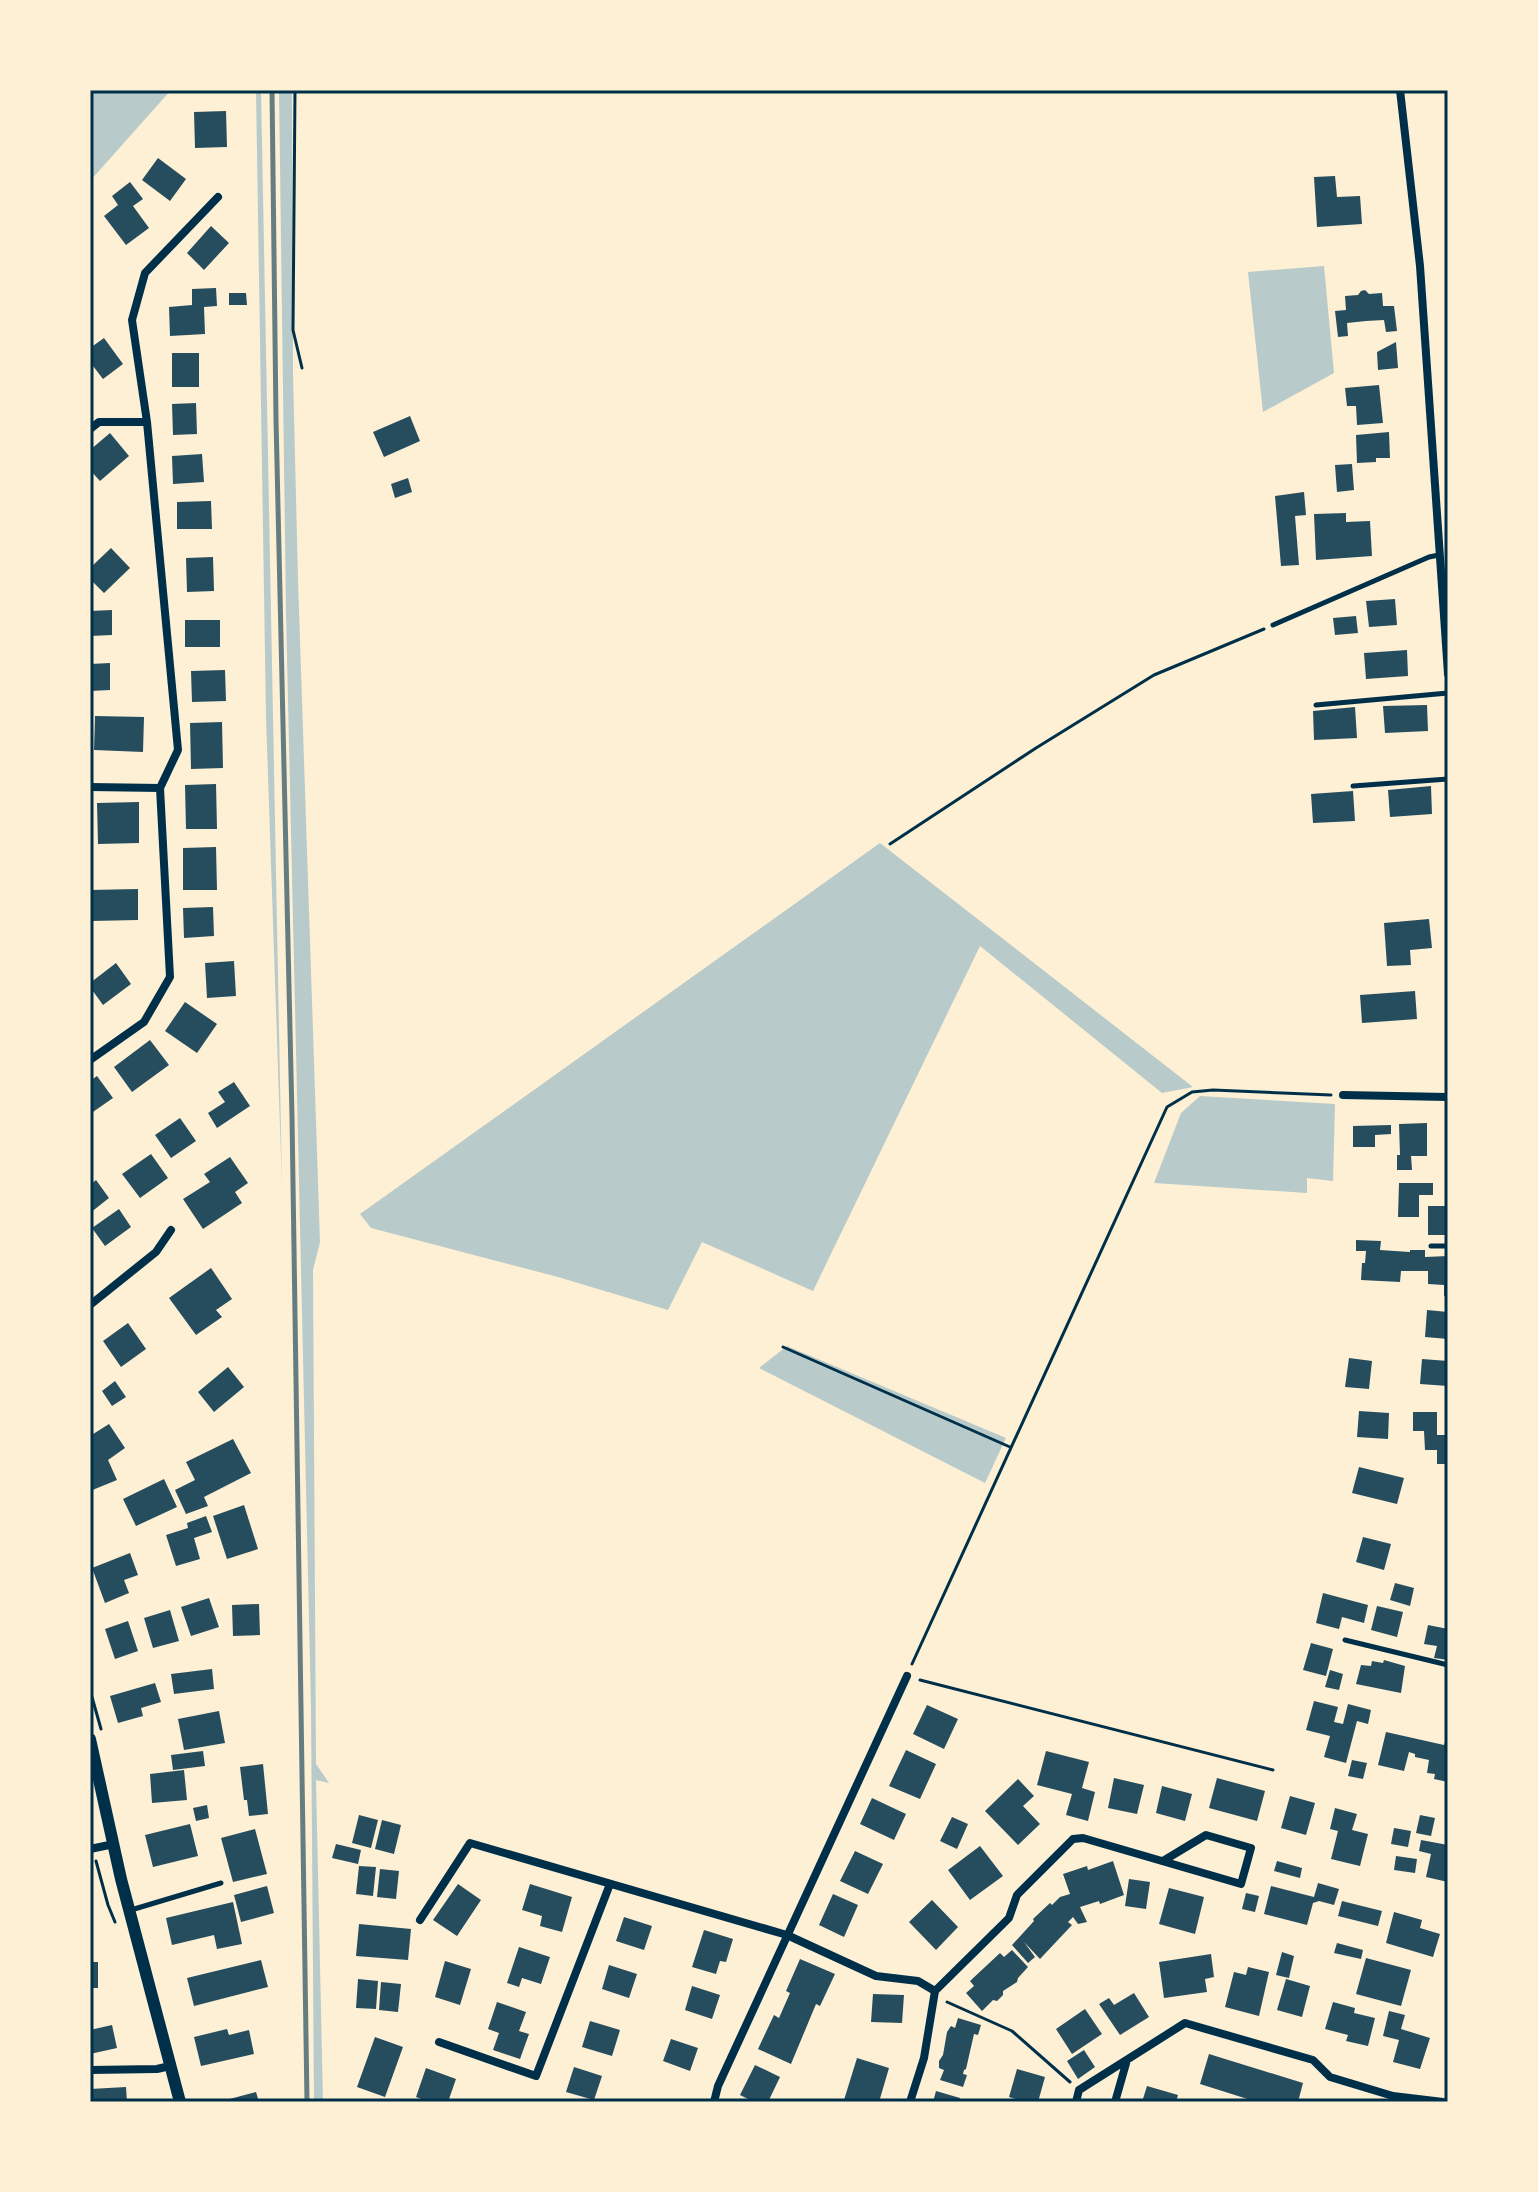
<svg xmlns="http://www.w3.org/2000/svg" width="1538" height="2192" viewBox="0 0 1538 2192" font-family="'Roboto Condensed',sans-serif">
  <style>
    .green { fill: #b9caca }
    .building { fill: #264d5e }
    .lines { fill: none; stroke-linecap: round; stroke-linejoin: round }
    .path { stroke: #003049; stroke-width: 3 }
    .service { stroke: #003049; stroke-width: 5 }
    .minor { stroke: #003049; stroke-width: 8 }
    .tertiary { stroke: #003049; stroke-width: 12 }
    .rail { stroke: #657d81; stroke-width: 5 }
    .neatline { fill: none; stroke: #003049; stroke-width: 3 }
  </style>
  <rect width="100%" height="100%" fill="#fdf0d5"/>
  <!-- green -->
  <path class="green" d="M 90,90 L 171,90 L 90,181 Z
    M 256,90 L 261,90 L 282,1186 L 266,717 Z
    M 279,90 L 292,90 L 293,374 L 298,580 L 320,1242 L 313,1270 L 316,1764 L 329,1783 L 316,1780 L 323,2102 L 314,2102 L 311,1706 L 286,613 Z
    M 1324,266 L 1334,373 L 1263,412 L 1248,272 Z
    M 880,843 L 1193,1087 L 1162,1093 L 980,946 L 813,1291 L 702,1242 L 668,1310 L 558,1277 L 371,1228 L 360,1214 Z
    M 1200,1096 L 1335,1104 L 1333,1181 L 1307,1178 L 1307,1193 L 1154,1183 L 1181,1113 Z
    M 787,1346 L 1006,1438 L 985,1483 L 759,1368 Z"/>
  <!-- building -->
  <path class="building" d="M 226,111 L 227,147 L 195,148 L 194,112 Z
    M 158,158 L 186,179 L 170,201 L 142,180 Z
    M 1335,176 L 1337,197 L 1360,196 L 1362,224 L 1317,227 L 1314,177 Z
    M 130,182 L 143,199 L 133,206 L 149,228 L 126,245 L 104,216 L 118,205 L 112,196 Z
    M 211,226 L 229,243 L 204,270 L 187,253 Z
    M 216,288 L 217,306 L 204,307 L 205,334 L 170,336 L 169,307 L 192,305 L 192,289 Z
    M 1365,290 L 1369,294 L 1382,293 L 1383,306 L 1394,306 L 1397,331 L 1386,332 L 1384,320 L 1366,321 L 1347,323 L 1348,336 L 1338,337 L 1335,311 L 1346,310 L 1345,296 L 1358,295 L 1361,291 Z
    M 229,293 L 246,293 L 247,305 L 229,305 Z
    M 104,338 L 123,364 L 103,379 L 90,362 L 90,348 Z
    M 1396,342 L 1398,368 L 1378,370 L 1377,352 Z
    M 172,353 L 199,353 L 199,387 L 172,387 Z
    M 1379,385 L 1383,423 L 1357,425 L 1356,406 L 1347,406 L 1345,388 Z
    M 196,403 L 197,434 L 173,435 L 172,404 Z
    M 410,416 L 420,441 L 384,457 L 373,432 Z
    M 1389,432 L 1390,458 L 1376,458 L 1376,462 L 1357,463 L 1356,435 Z
    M 110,433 L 129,456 L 100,481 L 90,470 L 90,450 Z
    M 202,454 L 204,482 L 173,484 L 172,456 Z
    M 1352,464 L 1354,490 L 1337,492 L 1335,465 Z
    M 408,478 L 412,492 L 395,498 L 391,484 Z
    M 1304,492 L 1306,515 L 1295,516 L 1299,565 L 1281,566 L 1275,496 Z
    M 211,501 L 212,529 L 177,529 L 177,502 Z
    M 1346,513 L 1346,522 L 1370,521 L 1372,556 L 1316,560 L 1314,514 Z
    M 111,548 L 130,568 L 104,593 L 90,579 L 90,568 Z
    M 213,557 L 214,591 L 187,592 L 186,558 Z
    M 1395,599 L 1397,625 L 1369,627 L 1366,601 Z
    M 112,610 L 112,635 L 90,636 L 90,611 Z
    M 1356,616 L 1358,633 L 1335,635 L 1333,618 Z
    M 185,620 L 220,620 L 220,647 L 185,647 Z
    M 1407,650 L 1408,676 L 1366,679 L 1364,653 Z
    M 110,663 L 110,690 L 90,691 L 90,664 Z
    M 225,670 L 226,701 L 192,702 L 191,671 Z
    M 1427,705 L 1428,731 L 1385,733 L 1383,706 Z
    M 1355,707 L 1357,738 L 1314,740 L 1313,711 Z
    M 95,716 L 144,717 L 143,752 L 94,750 Z
    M 222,722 L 223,768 L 191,769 L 190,723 Z
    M 216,784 L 217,829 L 186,829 L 185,785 Z
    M 1431,786 L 1432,814 L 1390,817 L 1388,790 Z
    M 1353,791 L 1355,821 L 1313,823 L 1311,794 Z
    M 139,802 L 139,843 L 98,844 L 97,803 Z
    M 216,847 L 217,890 L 183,890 L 183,848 Z
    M 138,889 L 138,920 L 91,921 L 90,890 Z
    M 213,907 L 214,936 L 184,938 L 183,908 Z
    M 1429,919 L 1432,948 L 1410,950 L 1411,965 L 1387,966 L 1384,923 Z
    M 234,961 L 236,996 L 207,998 L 205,963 Z
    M 116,963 L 131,984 L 103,1005 L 90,987 L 90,983 Z
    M 1415,991 L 1417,1019 L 1362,1023 L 1360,995 Z
    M 185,1002 L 217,1024 L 197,1053 L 165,1031 Z
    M 150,1040 L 169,1065 L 132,1092 L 114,1067 Z
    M 97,1076 L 113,1098 L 90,1114 L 90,1081 Z
    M 234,1082 L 250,1106 L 217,1128 L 208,1113 L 225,1102 L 218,1092 Z
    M 180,1118 L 196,1141 L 171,1158 L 155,1135 Z
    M 1427,1123 L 1427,1156 L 1411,1156 L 1412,1170 L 1397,1170 L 1397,1155 L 1400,1155 L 1399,1124 Z
    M 1391,1125 L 1391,1134 L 1375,1135 L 1375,1147 L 1353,1147 L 1353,1126 Z
    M 151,1154 L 168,1178 L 140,1198 L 122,1174 Z
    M 230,1157 L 248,1183 L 235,1192 L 242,1203 L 203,1229 L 183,1199 L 210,1182 L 204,1174 Z
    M 96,1180 L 109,1198 L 90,1213 L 90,1185 Z
    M 1399,1183 L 1433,1183 L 1433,1195 L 1419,1195 L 1419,1217 L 1398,1217 Z
    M 1428,1206 L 1448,1206 L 1448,1235 L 1428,1235 Z
    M 119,1209 L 131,1227 L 105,1246 L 92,1228 Z
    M 1356,1240 L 1381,1241 L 1380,1250 L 1410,1252 L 1410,1250 L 1425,1250 L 1425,1257 L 1448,1256 L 1448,1296 L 1444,1296 L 1444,1285 L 1428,1284 L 1428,1271 L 1401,1271 L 1400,1282 L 1361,1280 L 1362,1263 L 1365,1263 L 1366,1251 L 1356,1251 Z
    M 211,1268 L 232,1299 L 216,1310 L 222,1317 L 196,1335 L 169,1298 Z
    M 1427,1310 L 1448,1312 L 1448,1339 L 1425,1337 Z
    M 128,1323 L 146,1349 L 121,1367 L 103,1341 Z
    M 1349,1358 L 1372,1361 L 1369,1389 L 1345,1387 Z
    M 1422,1359 L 1448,1361 L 1448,1386 L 1420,1384 Z
    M 228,1367 L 244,1387 L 214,1412 L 198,1392 Z
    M 115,1381 L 126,1397 L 112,1406 L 102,1391 Z
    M 1359,1411 L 1389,1413 L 1388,1439 L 1357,1437 Z
    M 1413,1412 L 1437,1412 L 1437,1435 L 1448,1435 L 1448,1464 L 1437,1464 L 1437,1450 L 1425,1450 L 1424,1431 L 1413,1431 Z
    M 109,1424 L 125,1448 L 108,1460 L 117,1480 L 90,1491 L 90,1458 L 92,1457 L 90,1436 Z
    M 233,1439 L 251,1473 L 204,1497 L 208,1506 L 186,1514 L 175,1490 L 195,1480 L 186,1462 Z
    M 1359,1467 L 1404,1478 L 1397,1504 L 1352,1493 Z
    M 164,1479 L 177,1507 L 136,1526 L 123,1499 Z
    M 244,1505 L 258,1549 L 227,1559 L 213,1516 Z
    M 206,1516 L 212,1532 L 194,1538 L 200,1559 L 176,1566 L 166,1535 L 188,1528 L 187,1523 Z
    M 1363,1537 L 1391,1544 L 1384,1570 L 1356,1562 Z
    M 130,1553 L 138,1575 L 124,1580 L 129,1593 L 105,1603 L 92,1568 Z
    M 1395,1583 L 1414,1588 L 1410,1606 L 1390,1600 Z
    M 1323,1593 L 1368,1605 L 1364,1623 L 1342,1617 L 1339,1629 L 1316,1623 Z
    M 209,1598 L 219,1627 L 191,1636 L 181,1607 Z
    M 259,1604 L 260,1635 L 233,1636 L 232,1605 Z
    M 1377,1606 L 1403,1612 L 1397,1637 L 1371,1630 Z
    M 170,1610 L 179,1641 L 153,1648 L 144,1618 Z
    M 128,1621 L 138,1651 L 115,1659 L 105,1629 Z
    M 1428,1625 L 1448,1629 L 1448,1660 L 1434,1658 L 1437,1646 L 1424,1644 Z
    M 1311,1643 L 1333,1649 L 1326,1676 L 1303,1670 Z
    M 1384,1660 L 1405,1666 L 1401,1693 L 1356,1684 L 1361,1665 L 1371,1666 L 1372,1661 L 1383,1663 Z
    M 212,1669 L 214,1689 L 174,1694 L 171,1674 Z
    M 1330,1670 L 1343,1674 L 1339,1690 L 1325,1687 Z
    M 155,1683 L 161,1702 L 141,1708 L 143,1716 L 118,1723 L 110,1696 Z
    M 1314,1701 L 1338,1707 L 1334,1722 L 1343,1724 L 1348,1704 L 1371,1710 L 1368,1724 L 1357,1721 L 1346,1763 L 1324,1757 L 1330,1736 L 1306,1730 Z
    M 927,1705 L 958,1719 L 944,1749 L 913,1734 Z
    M 219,1711 L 225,1743 L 184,1750 L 178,1719 Z
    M 1386,1732 L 1444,1745 L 1448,1732 L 1448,1782 L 1434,1779 L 1435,1774 L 1427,1773 L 1429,1760 L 1415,1757 L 1415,1754 L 1409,1752 L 1404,1771 L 1378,1765 Z
    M 906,1750 L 936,1764 L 920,1799 L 889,1786 Z
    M 203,1751 L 205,1766 L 173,1770 L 171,1755 Z
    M 1046,1751 L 1089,1762 L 1082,1788 L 1095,1792 L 1088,1821 L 1066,1815 L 1072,1794 L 1037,1785 Z
    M 1352,1760 L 1367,1763 L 1363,1779 L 1348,1776 Z
    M 263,1764 L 268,1814 L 249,1816 L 247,1800 L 244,1800 L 240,1767 Z
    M 184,1770 L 187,1800 L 152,1803 L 150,1774 Z
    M 1114,1778 L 1144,1785 L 1137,1814 L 1108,1808 Z
    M 1217,1778 L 1265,1791 L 1257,1821 L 1209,1808 Z
    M 1018,1779 L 1034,1796 L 1023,1806 L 1040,1824 L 1018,1845 L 985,1811 Z
    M 1162,1786 L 1192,1794 L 1185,1821 L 1156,1813 Z
    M 1290,1796 L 1315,1803 L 1306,1835 L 1281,1828 Z
    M 872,1798 L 906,1814 L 894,1840 L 860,1824 Z
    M 207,1805 L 209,1818 L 196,1821 L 193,1808 Z
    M 1335,1808 L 1357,1814 L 1352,1830 L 1368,1834 L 1360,1866 L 1331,1859 L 1338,1831 L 1330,1829 Z
    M 359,1815 L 378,1820 L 371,1848 L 352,1843 Z
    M 1420,1815 L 1435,1818 L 1431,1836 L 1416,1833 Z
    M 952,1817 L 968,1824 L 957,1849 L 940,1841 Z
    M 382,1820 L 401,1825 L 394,1854 L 375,1849 Z
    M 190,1824 L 198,1856 L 153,1867 L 145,1835 Z
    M 1394,1828 L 1411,1831 L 1408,1847 L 1391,1844 Z
    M 255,1829 L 267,1874 L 233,1882 L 221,1838 Z
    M 1421,1840 L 1448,1845 L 1448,1882 L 1426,1877 L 1431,1854 L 1419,1851 Z
    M 336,1844 L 361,1850 L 358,1864 L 332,1858 Z
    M 980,1846 L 1003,1876 L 970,1900 L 948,1870 Z
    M 855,1851 L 883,1864 L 868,1894 L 840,1881 Z
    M 1396,1856 L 1417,1859 L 1415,1873 L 1394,1870 Z
    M 1113,1861 L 1124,1895 L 1100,1904 L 1099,1901 L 1080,1907 L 1087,1922 L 1078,1924 L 1073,1917 L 1068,1922 L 1072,1925 L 1040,1959 L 1024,1942 L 1035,1957 L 1028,1963 L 1012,1945 L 1034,1921 L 1033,1919 L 1050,1903 L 1052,1905 L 1060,1897 L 1070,1894 L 1063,1874 L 1087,1866 L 1088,1870 Z
    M 1277,1861 L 1302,1868 L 1300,1878 L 1274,1871 Z
    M 359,1866 L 376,1867 L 373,1896 L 356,1894 Z
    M 380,1869 L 399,1871 L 396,1899 L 377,1897 Z
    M 1129,1879 L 1150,1882 L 1146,1909 L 1125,1906 Z
    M 1318,1883 L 1339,1889 L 1334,1905 L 1319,1901 L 1313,1903 L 1307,1925 L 1264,1914 L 1271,1886 L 1314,1897 Z
    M 458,1884 L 481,1900 L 457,1936 L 433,1920 Z
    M 530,1884 L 572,1897 L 562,1932 L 540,1926 L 542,1916 L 522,1910 Z
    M 267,1886 L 274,1913 L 241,1922 L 234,1895 Z
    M 1169,1888 L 1204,1897 L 1195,1934 L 1159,1924 Z
    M 1246,1893 L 1259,1896 L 1255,1912 L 1242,1909 Z
    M 833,1894 L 858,1905 L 844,1937 L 819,1925 Z
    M 932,1900 L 958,1927 L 936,1950 L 909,1922 Z
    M 1342,1901 L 1382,1911 L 1378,1926 L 1338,1916 Z
    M 233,1902 L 242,1944 L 217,1949 L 214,1935 L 172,1945 L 166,1918 Z
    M 1394,1912 L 1422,1920 L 1420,1928 L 1440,1934 L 1433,1957 L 1386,1943 Z
    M 624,1917 L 652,1926 L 644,1950 L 616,1941 Z
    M 359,1924 L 411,1929 L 408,1960 L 356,1956 Z
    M 704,1930 L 733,1939 L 726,1962 L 720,1961 L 716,1974 L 692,1967 Z
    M 1337,1943 L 1363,1950 L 1361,1959 L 1334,1953 Z
    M 519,1947 L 550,1957 L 541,1984 L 522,1978 L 519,1987 L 507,1983 Z
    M 1012,1950 L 1028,1967 L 1018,1978 L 1017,1982 L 1003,1991 L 1003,1995 L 997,2001 L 993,2000 L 982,2011 L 966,1993 L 974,1986 L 970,1981 L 1000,1953 L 1004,1957 Z
    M 1282,1952 L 1294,1956 L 1289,1978 L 1276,1975 Z
    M 1211,1954 L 1214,1977 L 1205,1979 L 1207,1992 L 1164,1998 L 1159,1962 Z
    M 1366,1958 L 1411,1970 L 1401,2006 L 1356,1994 Z
    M 800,1959 L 835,1974 L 820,2006 L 816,2004 L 791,2064 L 758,2049 L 774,2015 L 779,2018 L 790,1993 L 786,1991 Z
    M 261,1960 L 268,1987 L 194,2006 L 187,1978 Z
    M 445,1961 L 471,1969 L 460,2005 L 435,1997 Z
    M 90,1962 L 98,1962 L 98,1988 L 90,1988 Z
    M 609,1965 L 637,1974 L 629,1998 L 602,1989 Z
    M 1248,1967 L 1269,1972 L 1259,2016 L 1225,2007 L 1234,1972 L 1246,1975 Z
    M 358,1979 L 378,1981 L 376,2009 L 356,2008 Z
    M 1286,1979 L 1310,1986 L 1302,2017 L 1277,2010 Z
    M 381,1982 L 401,1984 L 398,2012 L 379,2010 Z
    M 692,1986 L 720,1995 L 712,2019 L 685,2010 Z
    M 1134,1993 L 1149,2017 L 1120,2035 L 1099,2004 L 1109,1998 L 1114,2005 Z
    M 873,1994 L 904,1995 L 902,2023 L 871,2022 Z
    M 497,2002 L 526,2012 L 519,2031 L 529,2034 L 520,2059 L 493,2050 L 499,2033 L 488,2029 Z
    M 1333,2002 L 1355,2008 L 1354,2013 L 1375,2018 L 1368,2046 L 1346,2041 L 1348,2035 L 1325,2029 Z
    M 1085,2009 L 1102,2034 L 1072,2054 L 1056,2029 Z
    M 1389,2011 L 1405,2015 L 1401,2029 L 1430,2038 L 1420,2069 L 1393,2062 L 1399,2040 L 1383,2036 Z
    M 958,2018 L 981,2025 L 978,2035 L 974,2034 L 966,2069 L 964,2070 L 963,2074 L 967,2075 L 963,2087 L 940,2080 L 944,2070 L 939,2068 L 939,2061 L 943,2055 L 947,2032 L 951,2026 L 955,2028 Z
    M 590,2021 L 620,2030 L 612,2056 L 582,2047 Z
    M 112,2025 L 117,2048 L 90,2054 L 90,2030 Z
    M 227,2029 L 229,2035 L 249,2030 L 254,2054 L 201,2066 L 194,2037 Z
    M 375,2037 L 403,2047 L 385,2097 L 357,2087 Z
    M 671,2039 L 698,2048 L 690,2071 L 663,2061 Z
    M 1084,2050 L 1095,2067 L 1078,2079 L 1067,2061 Z
    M 1209,2054 L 1303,2083 L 1298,2102 L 1257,2102 L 1200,2084 Z
    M 857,2058 L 889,2068 L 879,2102 L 851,2102 L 844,2100 Z
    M 755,2065 L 780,2077 L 768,2102 L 754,2102 L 740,2095 Z
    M 574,2067 L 602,2076 L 594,2100 L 566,2092 Z
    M 426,2068 L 456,2079 L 448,2102 L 429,2102 L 416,2097 Z
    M 1017,2069 L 1045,2077 L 1038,2102 L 1025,2102 L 1009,2097 Z
    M 1147,2086 L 1178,2095 L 1176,2102 L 1142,2102 Z
    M 126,2087 L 127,2102 L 90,2102 L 90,2089 Z
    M 936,2091 L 960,2098 L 959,2102 L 933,2102 Z
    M 256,2092 L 259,2102 L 223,2102 L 222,2101 Z"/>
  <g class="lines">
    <!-- path -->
    <path class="path" d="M 295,90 L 293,330 L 302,368
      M 890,844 L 1036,748 L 1154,675 L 1264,629
      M 783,1347 L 1010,1447
      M 912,1664 L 1167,1107 L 1192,1092 L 1213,1090 L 1331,1095
      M 920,1680 L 1273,1770
      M 90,1690 L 101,1729
      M 96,1861 L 108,1905 L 115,1922
      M 947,2002 L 1012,2031 L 1070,2082"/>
    <!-- service -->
    <path class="service" d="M 1273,625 L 1429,557 L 1439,555
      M 1316,705 L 1448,693
      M 1353,786 L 1448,779
      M 1431,1246 L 1448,1246
      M 1345,1640 L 1448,1665
      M 131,1910 L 221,1883"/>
    <!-- minor -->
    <path class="minor" d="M 1400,90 L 1420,266 L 1448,674
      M 90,429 L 99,422 L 147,422
      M 90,787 L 160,788
      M 90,1060 L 144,1022 L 170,977 L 160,788 L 178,750 L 147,422 L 132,320 L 145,273 L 218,197
      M 1343,1095 L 1448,1097
      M 90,1305 L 156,1252 L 171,1230
      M 90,1849 L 114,1844
      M 420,1920 L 470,1843 L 787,1935 L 876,1976 L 918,1981 L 935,1991 L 1009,1918 L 1017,1895 L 1073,1839 L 1083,1838 L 1241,1884 L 1251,1848 L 1206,1835 L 1163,1861
      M 439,2042 L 536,2076 L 610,1884
      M 90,2070 L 157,2069 L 170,2066
      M 714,2102 L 718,2086 L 907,1676
      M 910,2102 L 924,2058 L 935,1991
      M 1076,2102 L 1079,2090 L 1185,2023 L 1313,2060 L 1330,2077 L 1393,2096 L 1443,2102
      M 1115,2102 L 1127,2060"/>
    <!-- tertiary -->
    <path class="tertiary" d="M 90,1739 L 121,1879 L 180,2102"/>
    <!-- rail -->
    <path class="rail" d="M 272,90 L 276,419 L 292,1117 L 307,2102"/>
  </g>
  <!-- border -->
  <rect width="1538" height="2192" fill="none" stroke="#fdf0d5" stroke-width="184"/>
  <rect x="92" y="92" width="1354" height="2008" class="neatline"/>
</svg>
